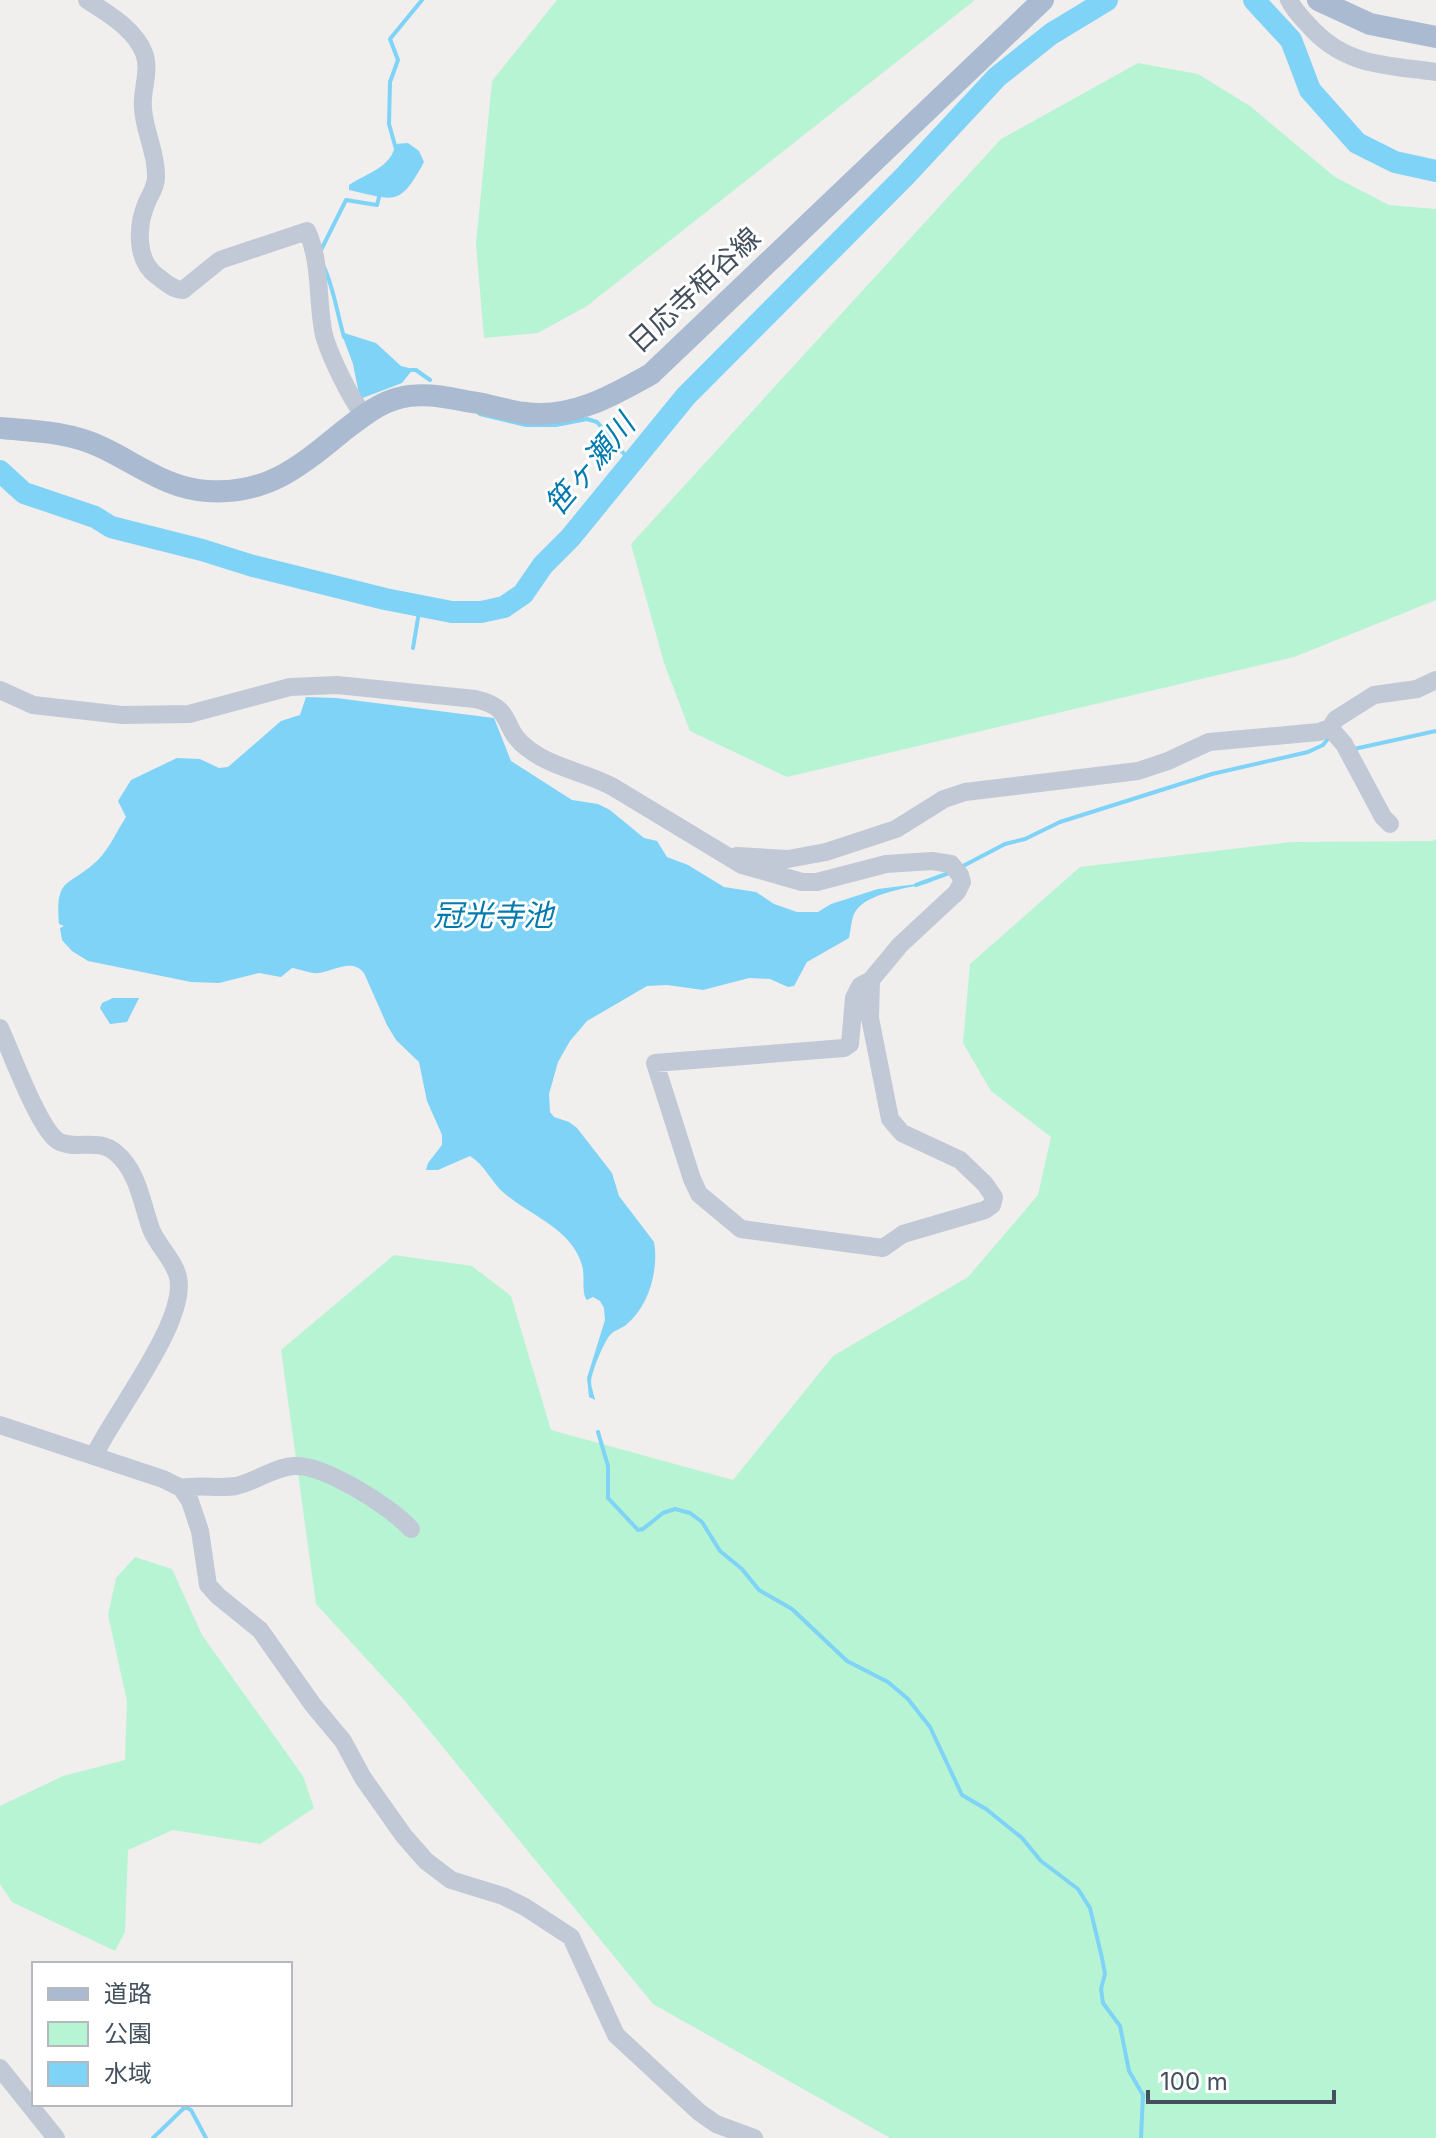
<svg xmlns="http://www.w3.org/2000/svg" width="1436" height="2138" viewBox="0 0 1436 2138" font-family="Inter,'Noto Sans JP',sans-serif">
  <style>
    .green { fill: #b7f4d4 }
    .water { fill: #7fd3f6 }
    .lines { fill: none; stroke-linecap: round; stroke-linejoin: round }
    .stream { stroke: #7fd3f6; stroke-width: 4 }
    .river { stroke: #7fd3f6; stroke-width: 22 }
    .minor { stroke: #c0c9d5; stroke-width: 18 }
    .major { stroke: #aabbd1; stroke-width: 22 }
    .labels { text-anchor: middle; stroke-width: 6; stroke-linejoin: round; paint-order: stroke }
    .street-label { font-size: 28px; fill: #44505e; stroke: #fff }
    .water-label { font-size: 30px; font-style: italic; fill: #017aad; stroke: #fff }
  </style>
  <rect width="100%" height="100%" fill="#f1eeee"/>
  <!-- green -->
  <path class="green" d="M 557,0 L 975,0 L 587,306 L 538,333 L 484,338 L 476,244 L 492,81 Z
    M 1138,63 L 1198,74 L 1250,106 L 1335,177 L 1389,205 L 1436,209 L 1436,600 L 1294,657 L 787,777 L 690,731 L 664,663 L 631,544 L 1001,139 Z
    M 1436,839 L 1436,2138 L 890,2138 L 653,2004 L 406,1702 L 316,1604 L 281,1350 L 394,1255 L 472,1266 L 511,1296 L 551,1430 L 733,1480 L 833,1356 L 968,1277 L 1038,1195 L 1051,1137 L 991,1091 L 963,1043 L 970,964 L 1080,867 L 1291,842 L 1433,841 Z
    M 135,1557 L 172,1569 L 202,1635 L 303,1776 L 314,1808 L 260,1844 L 173,1830 L 128,1850 L 125,1932 L 115,1951 L 12,1902 L 0,1884 L 0,1806 L 63,1776 L 125,1760 L 127,1701 L 108,1615 L 116,1578 Z"/>
  <!-- water -->
  <path class="water" d="M 408,143 L 419,151 L 424,162 C 399,208 395,200 349,190 L 349,185 C 365,174 393,167 395,144 Z
    M 341,332 L 376,343 L 401,366 L 413,369 L 402,383 L 360,399 L 353,364 Z
    M 306,697 L 336,698 L 494,718 L 511,761 L 572,800 L 598,804 L 610,810 L 644,838 L 657,841 L 667,857 L 688,865 L 724,887 L 756,892 L 774,904 L 797,912 L 818,912 L 831,904 L 878,889 L 933,882 C 911,888 867,892 855,912 C 851,919 851,930 849,938 L 807,962 L 794,986 L 788,987 L 770,979 L 749,978 L 703,990 L 667,985 L 647,986 L 587,1021 L 570,1041 L 558,1062 L 549,1094 L 550,1112 L 554,1117 L 569,1122 L 577,1128 L 612,1173 L 619,1196 L 654,1242 C 659,1269 649,1306 627,1324 C 623,1328 615,1330 611,1334 C 604,1341 592,1371 591,1381 C 591,1387 594,1394 595,1400 L 589,1397 L 587,1378 L 605,1320 L 604,1308 L 600,1301 L 593,1297 L 587,1300 L 585,1297 C 582,1287 585,1275 582,1265 C 571,1228 530,1216 504,1193 C 491,1182 486,1166 470,1156 L 438,1170 L 426,1170 L 428,1163 L 442,1145 L 442,1135 L 427,1101 L 419,1062 L 396,1040 L 387,1025 L 364,973 C 351,958 335,971 319,973 C 311,974 300,969 292,968 L 281,977 L 259,973 L 219,983 L 191,982 L 88,961 L 72,951 L 62,940 L 60,928 L 64,926 L 59,924 C 55,876 68,888 98,860 C 109,849 117,831 126,817 L 118,801 L 131,780 L 177,758 L 200,759 L 219,768 L 228,767 L 281,721 L 300,715 Z
    M 113,998 L 139,998 L 127,1022 L 110,1024 L 100,1008 L 102,1003 Z"/>
  <g class="lines">
    <!-- stream -->
    <path class="stream" d="M 396,149 L 389,124 L 390,82 L 398,60 L 390,39 L 422,0
      M 321,250 L 346,200 L 377,205 L 380,193
      M 324,267 C 334,289 337,313 344,337
      M 409,370 L 416,370 L 430,380
      M 480,414 L 526,425 L 556,425 L 587,419 L 597,422 L 631,462
      M 413,648 L 420,606
      M 1354,749 L 1436,731
      M 963,866 L 1005,844 L 1025,839 L 1060,822 L 1212,774 L 1308,752 L 1323,745 L 1331,735
      M 916,885 L 949,873
      M 598,1432 L 608,1466 L 608,1498 L 638,1530 L 643,1529 L 663,1513 L 675,1509 L 690,1513 L 702,1522 L 720,1551 L 742,1569 L 759,1590 L 792,1609 L 847,1661 L 888,1682 L 908,1699 L 930,1727 L 962,1795 L 986,1809 L 1022,1838 L 1041,1861 L 1078,1889 L 1090,1908 L 1102,1958 L 1105,1974 L 1101,1989 L 1103,2003 L 1120,2026 L 1129,2071 L 1143,2095 L 1141,2138
      M 153,2138 L 185,2107 L 191,2110 L 206,2138"/>
    <!-- river -->
    <path class="river" d="M 1254,0 L 1291,40 L 1310,90 L 1357,143 L 1395,162 L 1436,171
      M 0,471 L 24,493 L 95,517 L 111,527 L 202,550 L 253,566 L 385,599 L 452,612 L 481,612 L 504,607 L 523,594 L 543,565 L 570,538 L 686,396 L 905,176 L 997,77 L 1051,34 L 1107,0"/>
    <!-- minor -->
    <path class="minor" d="M 87,0 C 108,14 134,28 144,53 C 151,71 141,90 143,108 C 144,130 156,152 156,174 C 157,185 151,193 147,202 C 137,225 135,260 157,276 C 165,282 172,289 183,290 L 220,260 L 307,231 C 321,261 317,297 323,330 C 326,349 351,400 364,415
      M 1289,0 C 1295,12 1304,20 1313,30 C 1349,67 1388,65 1436,72
      M 0,690 L 33,705 L 122,715 L 189,714 L 290,687 L 337,685 L 475,699 C 516,708 500,728 527,748 C 554,769 584,771 613,787 L 742,865 L 802,882 L 817,882 L 886,864 L 932,861 L 951,864 L 960,875 L 962,882 L 957,892 L 900,945 L 871,980 L 860,986 L 854,998 L 850,1044 L 844,1048 L 655,1063 L 692,1179 L 699,1194 L 741,1229 L 883,1248 L 903,1234 L 985,1210 L 992,1205 L 994,1197 L 985,1184 L 960,1160 L 902,1133 L 890,1119 L 870,1018 L 871,980
      M 1330,728 L 1344,744 L 1383,817 L 1390,824
      M 737,856 L 788,859 L 826,852 L 896,829 L 944,799 L 965,792 L 1138,771 L 1168,761 L 1209,742 L 1319,732 L 1330,728 L 1336,719 L 1374,695 L 1417,689 L 1436,680
      M 0,1028 C 11,1052 39,1129 58,1141 C 76,1151 98,1137 116,1153 C 138,1171 142,1204 151,1229 C 157,1245 174,1260 178,1277 C 188,1321 114,1413 94,1456
      M 0,1425 L 163,1479 L 181,1488 L 190,1501 L 200,1531 L 208,1585 L 218,1596 L 260,1630 L 313,1705 L 343,1741 L 363,1778 L 404,1836 L 426,1861 L 451,1880 L 503,1896 L 525,1907 L 571,1937 L 616,2035 L 699,2112 L 716,2124 L 754,2138
      M 181,1488 C 199,1484 217,1489 236,1486 C 255,1482 274,1467 294,1466 C 324,1464 391,1507 411,1529
      M 0,2068 L 56,2138"/>
    <!-- major -->
    <path class="major" d="M 1318,0 L 1370,24 L 1436,37
      M 0,428 C 35,431 69,432 101,447 C 136,463 167,489 207,491 C 266,495 298,468 342,432 C 359,419 378,403 399,398 C 425,391 452,399 478,403 C 493,406 509,411 525,413 C 572,419 612,396 651,374 L 1043,0"/>
  </g>
  <g class="labels">
    <!-- street labels -->
    <g class="street-label">
      <text transform="translate(694 290) rotate(-43)" y="10">日応寺栢谷線</text>
    </g>
    <!-- water labels -->
    <g class="water-label">
      <text transform="translate(590 465) rotate(-50)" y="10">笹ヶ瀬川</text>
      <text x="493" y="926">冠光寺池</text>
    </g>
  </g>
  <!-- legend -->
  <rect x="32" y="1962" width="260" height="144" fill="#ffffff" stroke="#b4b9bf" stroke-width="2"/>
  <rect x="48" y="1988" width="40" height="12" fill="#aabbd1" stroke="#b4b9bf" stroke-width="2"/>
  <text x="104" y="2002" font-size="24" fill="#44505e">道路</text>
  <rect x="48" y="2022" width="40" height="24" fill="#b7f4d4" stroke="#b4b9bf" stroke-width="2"/>
  <text x="104" y="2042" font-size="24" fill="#44505e">公園</text>
  <rect x="48" y="2062" width="40" height="24" fill="#7fd3f6" stroke="#b4b9bf" stroke-width="2"/>
  <text x="104" y="2082" font-size="24" fill="#44505e">水域</text>
  <!-- scale -->
  <path d="M1148 2090v12h186v-12" fill="none" stroke="#44505e" stroke-width="4"/>
  <text x="1160" y="2090" font-size="24" fill="#44505e" stroke="#ffffff" stroke-width="6" paint-order="stroke">100 m</text>
</svg>
